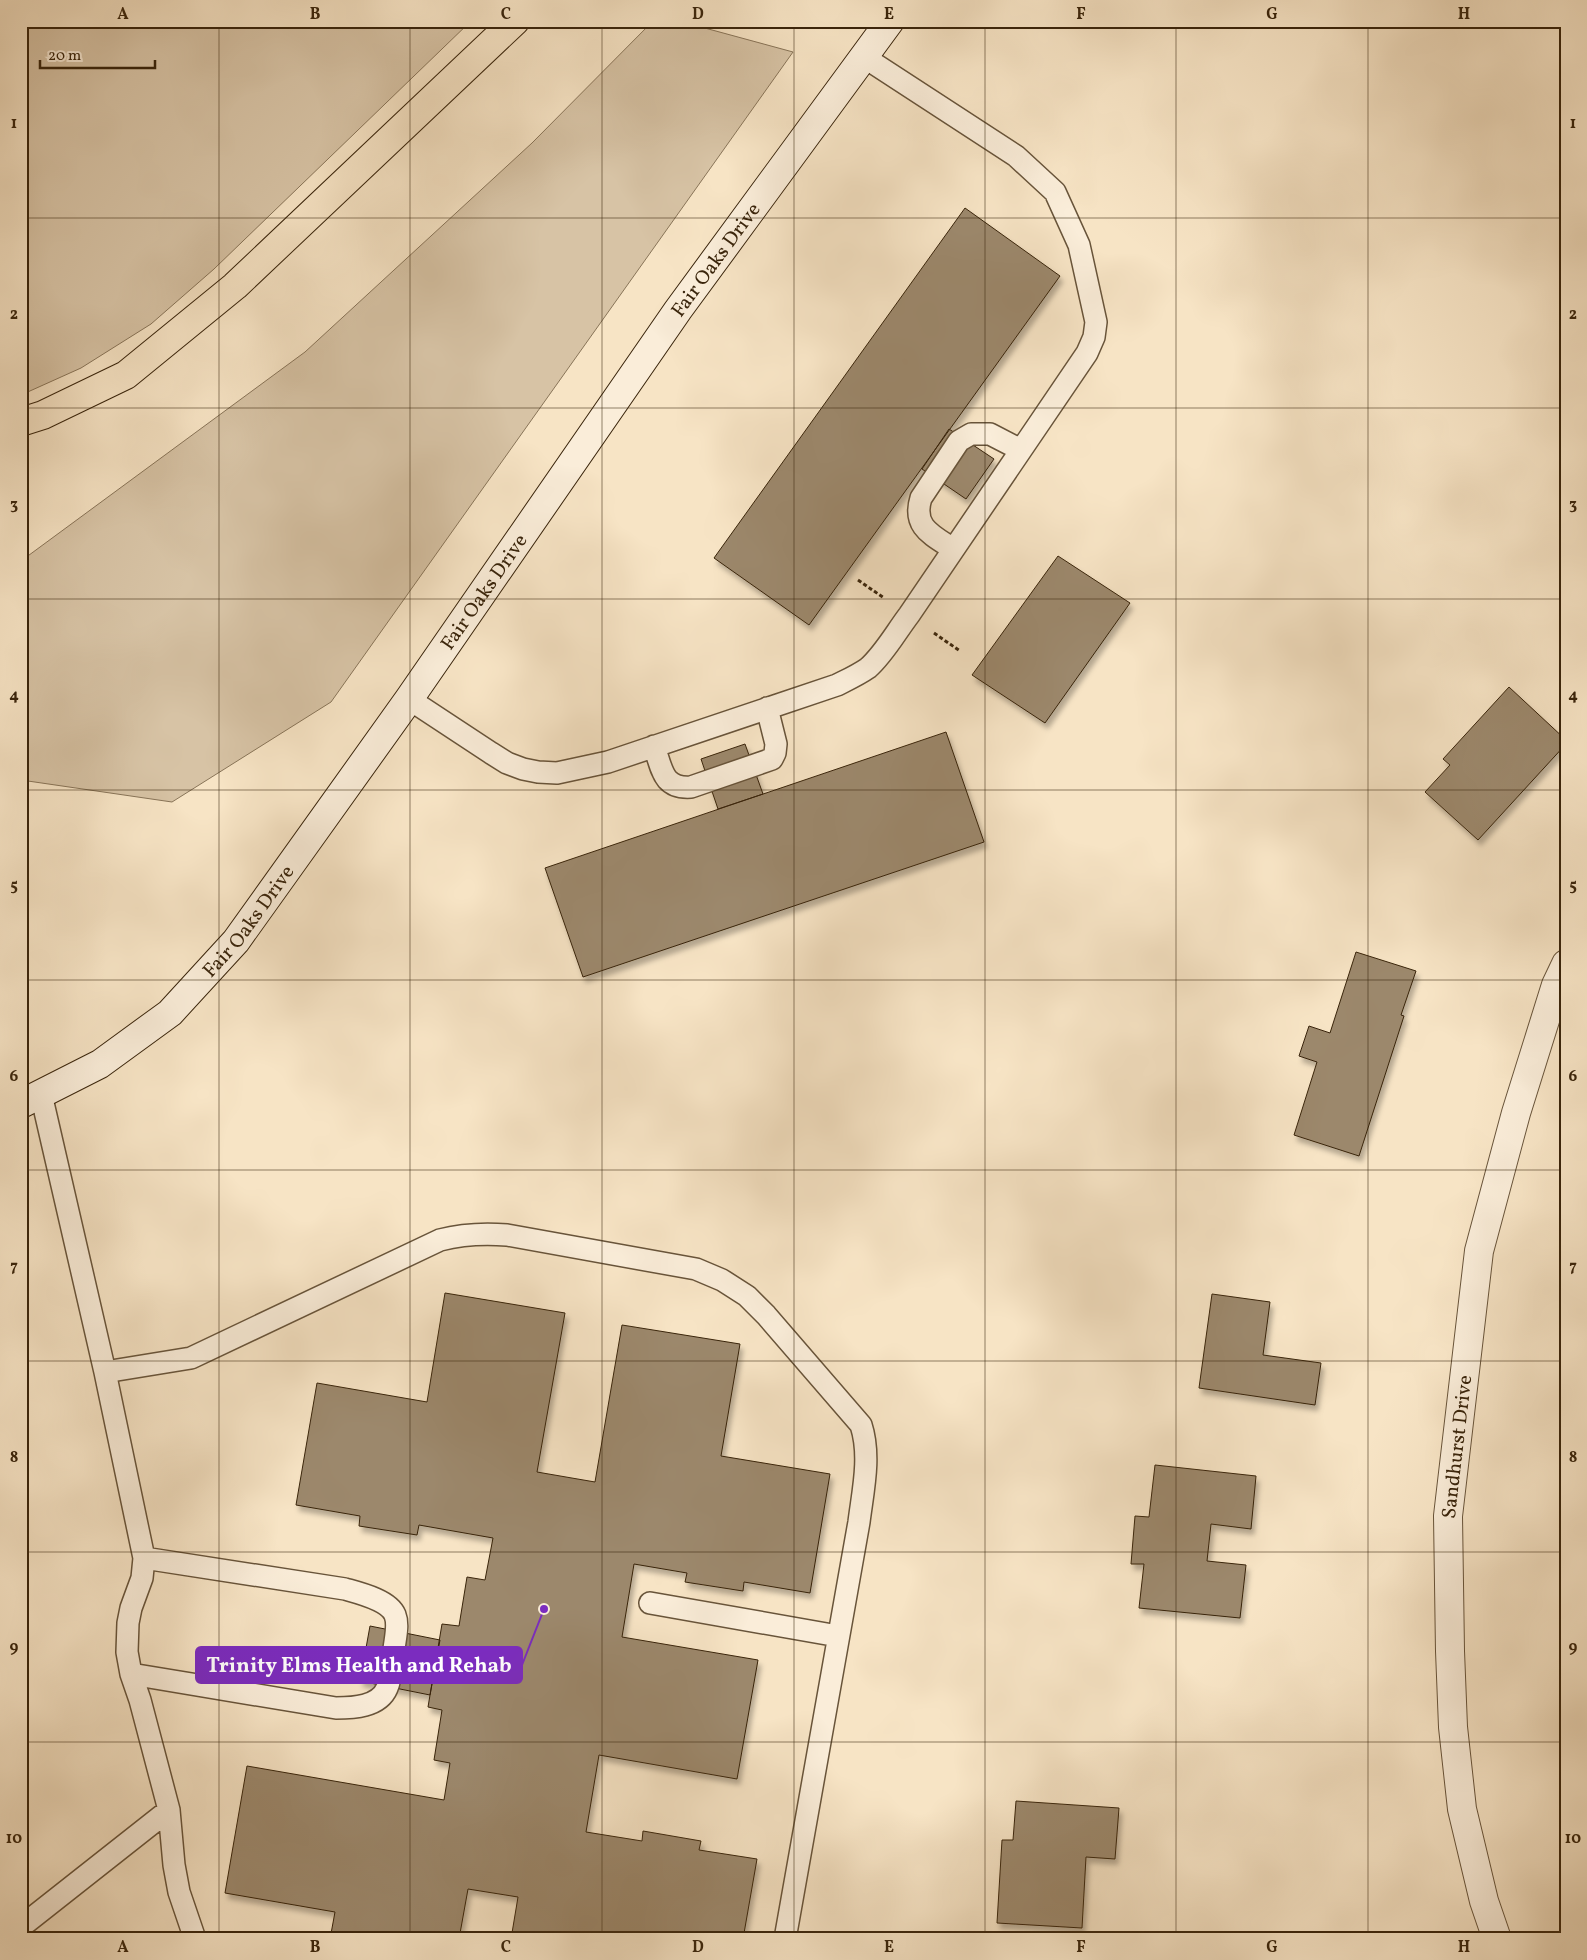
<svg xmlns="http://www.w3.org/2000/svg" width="1587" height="1960" viewBox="0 0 1587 1960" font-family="Vollkorn,serif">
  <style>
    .green { fill: #d7c3a5; stroke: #887458 }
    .building { fill: #9c886c; stroke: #39240b; filter: url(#shadow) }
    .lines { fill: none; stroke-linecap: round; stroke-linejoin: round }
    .lane-casing { stroke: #68543a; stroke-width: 24 }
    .street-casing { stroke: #68543a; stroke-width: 30 }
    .secondary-casing { stroke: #39240b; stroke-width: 30 }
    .highway-casing { stroke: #39240b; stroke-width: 30 }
    .path { stroke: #39240b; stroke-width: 3; stroke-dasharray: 4 2.5; stroke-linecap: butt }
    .lane { stroke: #faedd9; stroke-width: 21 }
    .street { stroke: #faedd9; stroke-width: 28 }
    .secondary { stroke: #faedd9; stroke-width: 28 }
    .highway { stroke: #f7e4c5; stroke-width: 28 }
    .grid { fill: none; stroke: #39240b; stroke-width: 1; stroke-opacity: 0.55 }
    .labels { text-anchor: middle; stroke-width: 4; stroke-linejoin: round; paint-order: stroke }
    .street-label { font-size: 20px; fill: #39240b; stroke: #faedd9 }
    .leader { fill: none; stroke: #7b2cbf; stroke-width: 2 }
    .callout-dot { fill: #7b2cbf; stroke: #faedd9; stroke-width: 2 }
    .callout { fill: #7b2cbf; stroke: #7b2cbf; stroke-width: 2 }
    .callout-label { font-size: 21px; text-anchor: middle; font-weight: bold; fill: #fff }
    .neatline { fill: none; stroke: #39240b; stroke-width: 2 }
    .grid-label { font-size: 16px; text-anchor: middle; font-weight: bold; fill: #39240b }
  </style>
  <defs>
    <filter id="shadow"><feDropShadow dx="3" dy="5.5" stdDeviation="2.5" flood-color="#0004"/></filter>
  </defs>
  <rect width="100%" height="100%" fill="#f7e4c5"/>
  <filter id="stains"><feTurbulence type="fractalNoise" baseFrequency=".004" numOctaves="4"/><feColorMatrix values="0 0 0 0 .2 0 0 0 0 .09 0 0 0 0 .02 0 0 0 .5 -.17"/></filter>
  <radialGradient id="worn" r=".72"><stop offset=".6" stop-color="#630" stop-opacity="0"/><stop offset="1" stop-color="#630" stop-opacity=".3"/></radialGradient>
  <!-- green -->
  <path class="green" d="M 21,21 L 471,21 L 214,269 L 151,324 L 81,368 L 21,395 Z
    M 653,21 L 679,21 L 793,52 L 331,702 L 172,802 L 21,780 L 21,561 L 305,352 L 532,143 Z"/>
  <!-- building -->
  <path class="building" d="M 965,208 L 1060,276 L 809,625 L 714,558 Z
    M 949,429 L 994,459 L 966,499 L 922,469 Z
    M 1058,556 L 1130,603 L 1045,723 L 972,675 Z
    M 1509,687 L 1566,740 L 1566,744 L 1478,840 L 1425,792 L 1450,765 L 1443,759 Z
    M 946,732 L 984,842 L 583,977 L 545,868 Z
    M 745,744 L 763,794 L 718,809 L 701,759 Z
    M 1356,952 L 1416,971 L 1401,1015 L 1404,1016 L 1359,1156 L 1294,1135 L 1317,1062 L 1299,1056 L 1309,1026 L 1330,1033 Z
    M 445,1293 L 565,1313 L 537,1472 L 595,1482 L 622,1325 L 740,1344 L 721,1456 L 830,1474 L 810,1593 L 744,1582 L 743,1591 L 685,1582 L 687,1573 L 634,1564 L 622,1637 L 758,1660 L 737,1779 L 599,1755 L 586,1832 L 642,1841 L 643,1831 L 701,1841 L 699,1850 L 757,1859 L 743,1939 L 511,1939 L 518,1897 L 468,1889 L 459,1939 L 330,1939 L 335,1912 L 225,1893 L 247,1766 L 444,1800 L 450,1763 L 434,1760 L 442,1710 L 428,1707 L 442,1624 L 459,1626 L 467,1577 L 485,1580 L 493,1538 L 419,1525 L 417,1535 L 359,1526 L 360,1516 L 296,1505 L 317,1383 L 427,1402 Z
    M 1212,1294 L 1270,1302 L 1263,1355 L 1321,1363 L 1315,1405 L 1199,1388 Z
    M 1155,1465 L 1256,1476 L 1251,1529 L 1211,1524 L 1207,1561 L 1246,1565 L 1240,1618 L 1139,1608 L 1144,1564 L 1131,1564 L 1135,1516 L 1149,1517 Z
    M 370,1626 L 440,1640 L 430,1695 L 360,1681 Z
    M 1016,1801 L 1119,1808 L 1115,1859 L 1086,1857 L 1082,1928 L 997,1923 L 1002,1840 L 1013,1840 Z"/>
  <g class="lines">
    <!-- lane casing -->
    <g class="lane-casing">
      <path id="lane" d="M 953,549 C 932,535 912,527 921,498 L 959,441 L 971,434 L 990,434 L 1021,450
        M 409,699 L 491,753 L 507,763 L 523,769 L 538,772 L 557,773 L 608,762 L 837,685 C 847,680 858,675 868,668 C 884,654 896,632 909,615 L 1087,353 L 1094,337 L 1096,322 L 1079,245 L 1055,192 L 1016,156 L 864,57
        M 654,746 C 662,768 662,789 691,787 L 772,759 L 775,753 L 776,744 L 767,708
        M 105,1372 L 191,1358 L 440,1240 C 463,1234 483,1233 507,1235 L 696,1269 L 722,1280 L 747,1296 L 766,1315 L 861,1425 C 871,1456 863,1490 859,1522 L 785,1939
        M 650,1603 L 838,1636
        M 131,1674 L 336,1708 C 353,1708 379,1707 387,1688 C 392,1677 392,1661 394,1649 C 395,1639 399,1625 395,1615 C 389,1600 359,1593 345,1589 L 144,1558
        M 169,1810 L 174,1865 L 179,1892 L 195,1939
        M 21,1924 L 27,1922 L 169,1810 L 140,1700 L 131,1674 L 127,1652 L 128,1623 L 131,1608 L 142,1578 L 144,1558 L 105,1372 L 41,1094"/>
    </g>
    <!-- street casing -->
    <g class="street-casing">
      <g id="street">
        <path id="s1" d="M 1497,1939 L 1484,1901 L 1462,1809 L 1453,1727 L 1450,1651 L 1448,1516 L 1479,1251 L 1516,1113 L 1556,985 L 1566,964"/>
      </g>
    </g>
    <!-- secondary casing -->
    <g class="secondary-casing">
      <g id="secondary">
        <path id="s2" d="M 21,1104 L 100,1064 L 170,1013 L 236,941 L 409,699 L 678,310 L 890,21"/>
      </g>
    </g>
    <!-- highway casing -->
    <g class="highway-casing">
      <path id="highway" d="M 21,422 L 43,415 L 126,375 L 235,286 L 515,21"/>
    </g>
    <!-- path -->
    <path class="path" d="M 858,580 L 884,598
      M 934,633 L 960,651"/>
    <!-- lane -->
    <use href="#lane" class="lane"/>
    <!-- street -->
    <use href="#street" class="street"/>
    <!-- secondary -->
    <use href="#secondary" class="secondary"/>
    <!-- highway -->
    <use href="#highway" class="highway"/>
  </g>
  <!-- grid -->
  <path class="grid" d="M 219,21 L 219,1939M 410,21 L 410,1939M 602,21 L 602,1939M 794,21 L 794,1939M 985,21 L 985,1939M 1176,21 L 1176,1939M 1368,21 L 1368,1939M 21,218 L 1566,218M 21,408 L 1566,408M 21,599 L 1566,599M 21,790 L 1566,790M 21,980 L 1566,980M 21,1170 L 1566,1170M 21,1361 L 1566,1361M 21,1552 L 1566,1552M 21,1742 L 1566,1742"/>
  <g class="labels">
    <!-- street labels -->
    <g class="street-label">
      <text dy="7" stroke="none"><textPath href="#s2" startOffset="1106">Fair Oaks Drive</textPath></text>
      <text dy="7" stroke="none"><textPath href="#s2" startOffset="701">Fair Oaks Drive</textPath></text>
      <text dy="7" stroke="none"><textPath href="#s2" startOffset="296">Fair Oaks Drive</textPath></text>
      <text dy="7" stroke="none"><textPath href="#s1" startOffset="498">Sandhurst Drive</textPath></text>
    </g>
  </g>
  <!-- callouts -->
  <path class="leader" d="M544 1609L522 1665"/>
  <circle class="callout-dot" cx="544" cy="1609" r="5"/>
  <rect class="callout" x="196" y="1647" width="326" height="36" rx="5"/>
  <g class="callout-label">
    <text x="359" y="1672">Trinity Elms Health and Rehab</text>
  </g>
  <!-- margin -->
  <rect width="1587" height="1960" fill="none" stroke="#f7e4c5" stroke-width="55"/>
  <!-- scale -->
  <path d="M40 60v8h115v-8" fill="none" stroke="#39240b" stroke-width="2.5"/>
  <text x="48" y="60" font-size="15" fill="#39240b" stroke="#faedd9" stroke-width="4" paint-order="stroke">20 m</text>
  <rect x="28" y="28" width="1532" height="1904" class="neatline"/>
  <g class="grid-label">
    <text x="123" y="19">A</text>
    <text x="315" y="19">B</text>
    <text x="506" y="19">C</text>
    <text x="698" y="19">D</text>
    <text x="889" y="19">E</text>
    <text x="1081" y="19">F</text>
    <text x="1272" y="19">G</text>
    <text x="1464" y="19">H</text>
    <text x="14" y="128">1</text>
    <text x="1573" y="128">1</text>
    <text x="14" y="319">2</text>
    <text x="1573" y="319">2</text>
    <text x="14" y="509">3</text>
    <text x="1573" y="509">3</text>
    <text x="14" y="700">4</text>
    <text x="1573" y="700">4</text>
    <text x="14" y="890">5</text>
    <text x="1573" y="890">5</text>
    <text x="14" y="1081">6</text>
    <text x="1573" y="1081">6</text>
    <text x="14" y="1271">7</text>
    <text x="1573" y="1271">7</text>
    <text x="14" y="1462">8</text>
    <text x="1573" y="1462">8</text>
    <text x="14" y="1652">9</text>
    <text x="1573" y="1652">9</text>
    <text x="14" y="1843">10</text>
    <text x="1573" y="1843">10</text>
    <text x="123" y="1952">A</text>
    <text x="315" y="1952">B</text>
    <text x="506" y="1952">C</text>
    <text x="698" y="1952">D</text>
    <text x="889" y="1952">E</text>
    <text x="1081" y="1952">F</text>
    <text x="1272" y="1952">G</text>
    <text x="1464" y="1952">H</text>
  </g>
  <rect width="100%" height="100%" filter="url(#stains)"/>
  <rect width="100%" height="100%" fill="url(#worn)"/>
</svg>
